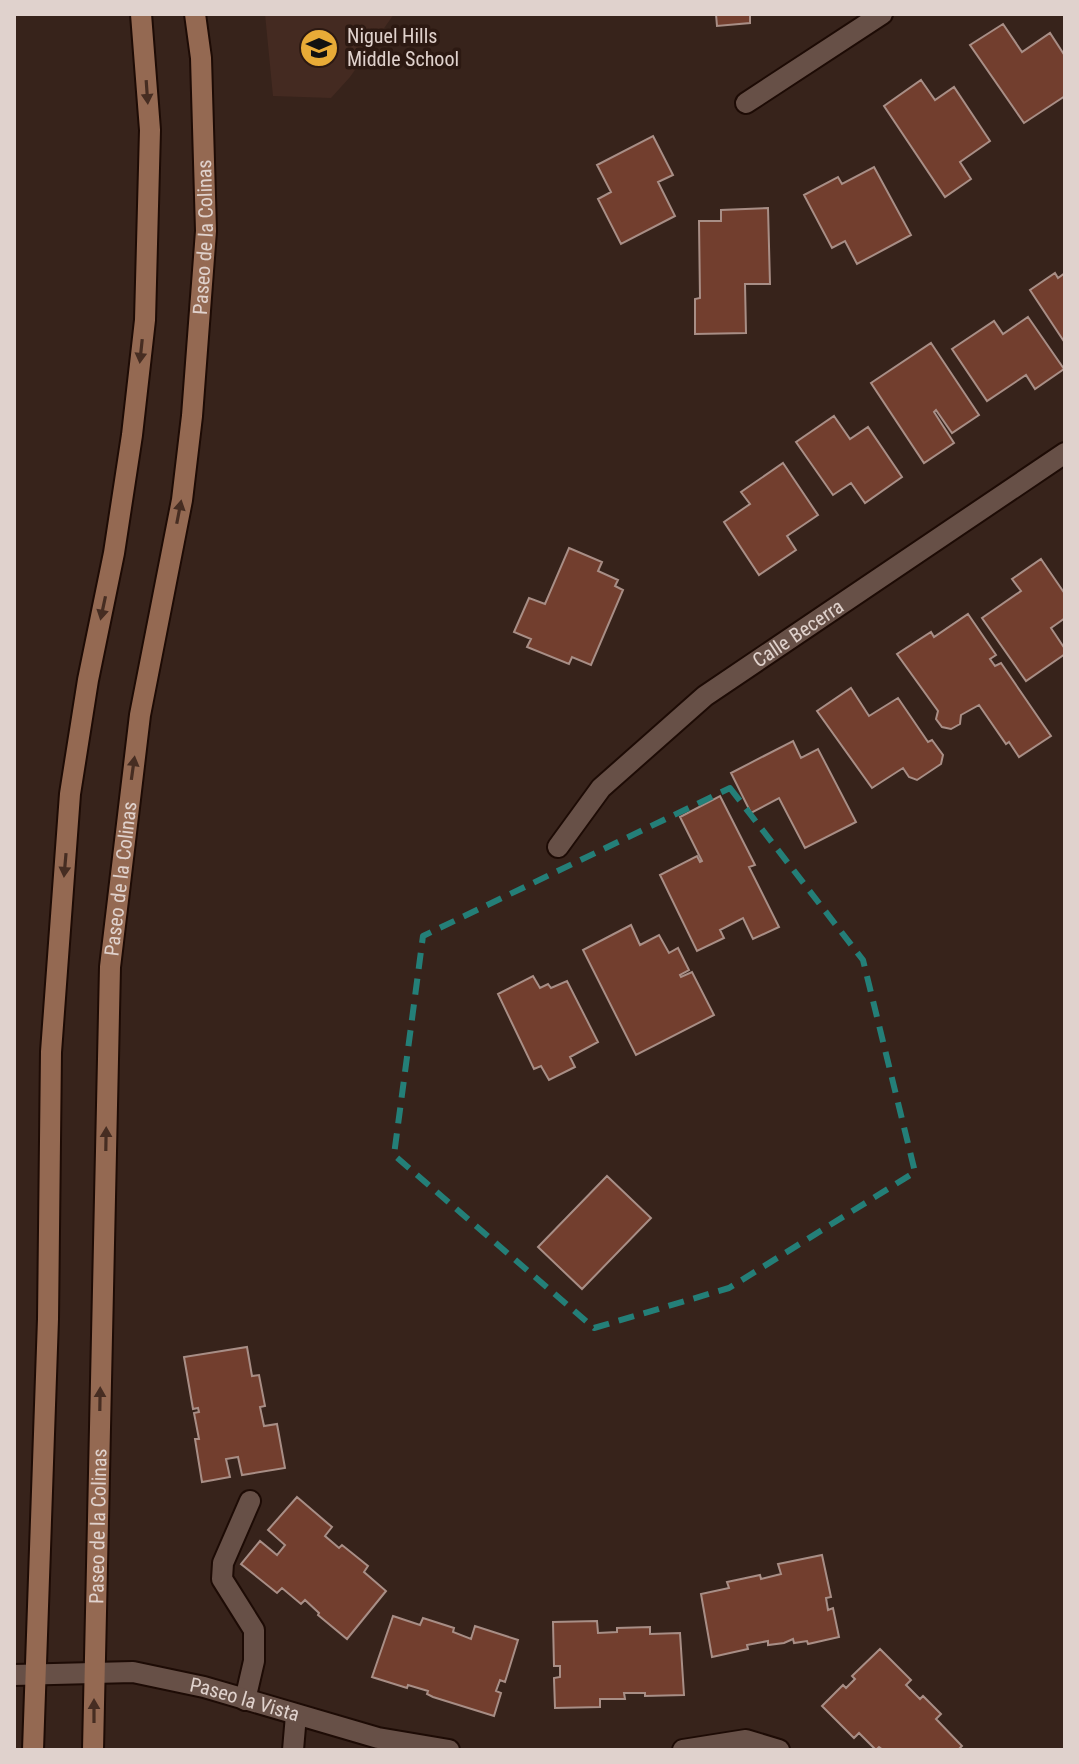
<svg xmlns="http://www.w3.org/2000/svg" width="1079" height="1764" viewBox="0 0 1079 1764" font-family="'Roboto Condensed',sans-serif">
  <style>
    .built { fill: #442a21 }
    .building { fill: #723e2e; stroke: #a88e86; stroke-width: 2 }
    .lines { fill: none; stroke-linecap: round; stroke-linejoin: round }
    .service-casing { stroke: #1d0b05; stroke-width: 24 }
    .minor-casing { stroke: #1d0b05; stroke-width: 24 }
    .secondary-casing { stroke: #1d0b05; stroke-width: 24 }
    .service { stroke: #675047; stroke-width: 20 }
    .minor { stroke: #675047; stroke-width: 20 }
    .secondary { stroke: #946952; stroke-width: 20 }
    .oneway { fill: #462d22 }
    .marked { fill: none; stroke: #247f78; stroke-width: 6; stroke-dasharray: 16 10; stroke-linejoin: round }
    .labels { text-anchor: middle; stroke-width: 7; stroke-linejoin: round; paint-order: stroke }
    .poi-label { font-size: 20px; fill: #e0d2cd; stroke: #2c1912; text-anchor: start }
    .street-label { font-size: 20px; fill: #e0d2cd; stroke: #2c1912 }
  </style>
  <rect width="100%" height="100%" fill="#37231b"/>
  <!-- built -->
  <path class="built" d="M 265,14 L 394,14 L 350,77 L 331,98 L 273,96 Z"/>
  <!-- building -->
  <path class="building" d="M 716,14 L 750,14 L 750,23 L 717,26 Z
    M 1003,24 L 1022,52 L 1050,33 L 1065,56 L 1065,96 L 1024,123 L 970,45 Z
    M 921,80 L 935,100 L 954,87 L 990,141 L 960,162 L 971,179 L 945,197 L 884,106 Z
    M 653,136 L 673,175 L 658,182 L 675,216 L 621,244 L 598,199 L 611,192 L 597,165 Z
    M 874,167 L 911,235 L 857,264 L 845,241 L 832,248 L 804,195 L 838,177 L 842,184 Z
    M 768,208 L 770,284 L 745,284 L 746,333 L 695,334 L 695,299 L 700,298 L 699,221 L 721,221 L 721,210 Z
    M 1055,273 L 1058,278 L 1065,273 L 1065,343 L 1030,290 Z
    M 1028,317 L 1064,369 L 1035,389 L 1026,375 L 987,401 L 952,349 L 994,321 L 1003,334 Z
    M 931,343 L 979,415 L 952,433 L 936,410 L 934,412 L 954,443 L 924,463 L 871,383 Z
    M 834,416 L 850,439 L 868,427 L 902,477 L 865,503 L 851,483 L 833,495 L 796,442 Z
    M 783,463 L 818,515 L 787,536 L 796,550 L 759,575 L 724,522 L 750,504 L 741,492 Z
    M 569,548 L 602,562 L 598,571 L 618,580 L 615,586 L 623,590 L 591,665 L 572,657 L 569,664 L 527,647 L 531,639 L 514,632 L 529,598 L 545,604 Z
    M 1041,559 L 1065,594 L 1065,618 L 1051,628 L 1065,649 L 1065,654 L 1026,681 L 982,618 L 1021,591 L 1012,579 Z
    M 968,614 L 996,655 L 990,659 L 995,666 L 1001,663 L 1051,736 L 1019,757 L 1009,742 L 1006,744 L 979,705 L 961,715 L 960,724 L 951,729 L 942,727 L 936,719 L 938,711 L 897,654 L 931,632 L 934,637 Z
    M 851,688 L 869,716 L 898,698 L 928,742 L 932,740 L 943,755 L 941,764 L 917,780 L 909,777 L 903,768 L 872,788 L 817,711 Z
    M 793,741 L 801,758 L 818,749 L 856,822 L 805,848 L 779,798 L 751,813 L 731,773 Z
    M 720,796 L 755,865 L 749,867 L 779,927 L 753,939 L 743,918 L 720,930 L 724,938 L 697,951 L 660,875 L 697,856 L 700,862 L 702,861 L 680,817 Z
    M 631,925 L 640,945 L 659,935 L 669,953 L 678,948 L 689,970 L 680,975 L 681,977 L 692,972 L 714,1015 L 636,1055 L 583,950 Z
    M 533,976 L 540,988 L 548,984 L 551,988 L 567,981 L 598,1042 L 570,1057 L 575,1067 L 549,1080 L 541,1066 L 534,1069 L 498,994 Z
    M 607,1176 L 651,1218 L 582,1289 L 538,1247 Z
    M 247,1347 L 252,1376 L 259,1375 L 265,1406 L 260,1407 L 264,1426 L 277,1424 L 285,1468 L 242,1475 L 238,1457 L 226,1459 L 230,1477 L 202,1482 L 195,1439 L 199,1439 L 194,1413 L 199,1412 L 198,1408 L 193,1409 L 184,1357 Z
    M 297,1497 L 332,1527 L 325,1536 L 339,1548 L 342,1545 L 368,1566 L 364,1572 L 386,1591 L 347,1639 L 318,1615 L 319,1613 L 305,1600 L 301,1604 L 282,1588 L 277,1593 L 241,1564 L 260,1541 L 277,1555 L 285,1545 L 268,1530 Z
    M 822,1555 L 831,1597 L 826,1598 L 828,1610 L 833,1608 L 839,1637 L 808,1644 L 807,1641 L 794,1643 L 793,1639 L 784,1643 L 768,1645 L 768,1641 L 747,1645 L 748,1649 L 712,1657 L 701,1594 L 729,1588 L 727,1582 L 760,1575 L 761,1579 L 781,1574 L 778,1564 Z
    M 393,1616 L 420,1625 L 423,1618 L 454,1628 L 453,1632 L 471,1639 L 475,1626 L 518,1640 L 505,1682 L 500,1680 L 496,1691 L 501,1693 L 494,1716 L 433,1697 L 427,1694 L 428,1691 L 408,1685 L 407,1688 L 372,1677 Z
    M 597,1621 L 598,1633 L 617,1632 L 617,1628 L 650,1627 L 650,1634 L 680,1633 L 684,1695 L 645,1696 L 645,1693 L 624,1693 L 625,1699 L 600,1699 L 600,1707 L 555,1708 L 554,1678 L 560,1677 L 560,1666 L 554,1666 L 553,1622 Z
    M 880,1649 L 911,1680 L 906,1685 L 920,1699 L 923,1696 L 941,1714 L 936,1719 L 962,1746 L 958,1750 L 883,1750 L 879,1747 L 876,1750 L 859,1733 L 854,1738 L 822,1706 L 843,1685 L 846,1688 L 855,1679 L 852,1676 Z"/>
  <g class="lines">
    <!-- service casing -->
    <g class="service-casing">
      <path id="service" d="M 245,1700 L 254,1661 L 254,1630 L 222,1579 L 223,1563 L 250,1501
        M 293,1750 L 296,1715"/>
    </g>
    <!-- minor casing -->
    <g class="minor-casing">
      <g id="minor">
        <path d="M 746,103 L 882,14"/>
        <path id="s1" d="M 558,847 L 601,788 L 705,696 L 1065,453"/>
        <path id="s2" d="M 14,1675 L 133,1672 L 204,1687 L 378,1738 L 449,1750"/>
        <path d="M 683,1750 L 746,1740 L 779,1750"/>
      </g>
    </g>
    <!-- secondary casing -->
    <g class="secondary-casing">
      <g id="secondary">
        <path d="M 33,1750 L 48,1319 L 51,1052 L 70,794 L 88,680 L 114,553 L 132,435 L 145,320 L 150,130 L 141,14"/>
        <path id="s3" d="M 93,1750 L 110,967 L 140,715 L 182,500 L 192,416 L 206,231 L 201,58 L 195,14"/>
      </g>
    </g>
    <!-- service -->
    <use href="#service" class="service"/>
    <!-- minor -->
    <use href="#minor" class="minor"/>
    <!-- secondary -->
    <use href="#secondary" class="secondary"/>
  </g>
  <!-- one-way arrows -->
  <defs><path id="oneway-solid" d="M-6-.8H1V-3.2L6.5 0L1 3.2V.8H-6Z" transform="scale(2)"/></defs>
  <g class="oneway">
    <use href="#oneway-solid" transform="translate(147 92) rotate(86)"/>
    <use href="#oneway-solid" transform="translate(141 351) rotate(96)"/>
    <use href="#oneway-solid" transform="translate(179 512) rotate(-79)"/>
    <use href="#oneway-solid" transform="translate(103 608) rotate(102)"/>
    <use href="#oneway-solid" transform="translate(133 768) rotate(-82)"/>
    <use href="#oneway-solid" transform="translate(65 865) rotate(95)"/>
    <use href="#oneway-solid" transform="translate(106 1139) rotate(-89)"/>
    <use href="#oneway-solid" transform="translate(100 1399) rotate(-89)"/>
    <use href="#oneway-solid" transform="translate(94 1711) rotate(-90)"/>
  </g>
  <!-- marked area -->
  <path class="marked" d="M 730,788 L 863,960 L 915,1172 L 729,1288 L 594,1328 L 394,1155 L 423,936 Z"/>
  <!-- icons -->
  <defs>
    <g id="school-disc" transform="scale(2)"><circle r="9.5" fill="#e8ab37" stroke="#2c1912"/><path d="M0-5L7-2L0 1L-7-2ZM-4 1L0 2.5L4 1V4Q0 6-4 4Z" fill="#111"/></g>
  </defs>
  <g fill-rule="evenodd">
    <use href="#school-disc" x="319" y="48"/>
  </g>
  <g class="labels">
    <!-- poi labels -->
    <g class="poi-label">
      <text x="347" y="43">Niguel Hills<tspan x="347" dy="23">Middle School</tspan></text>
    </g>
    <!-- street labels -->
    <g class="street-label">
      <text dy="7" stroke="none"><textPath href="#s3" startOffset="1520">Paseo de la Colinas</textPath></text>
      <text dy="7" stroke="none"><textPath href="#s1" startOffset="324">Calle Becerra</textPath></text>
      <text dy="7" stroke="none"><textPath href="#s3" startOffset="872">Paseo de la Colinas</textPath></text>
      <text dy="7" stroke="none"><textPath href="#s3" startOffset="224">Paseo de la Colinas</textPath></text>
      <text dy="7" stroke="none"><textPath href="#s2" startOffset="234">Paseo la Vista</textPath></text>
    </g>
  </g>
  <!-- border -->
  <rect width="1079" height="1764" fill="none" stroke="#e0d2cd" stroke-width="32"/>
</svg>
